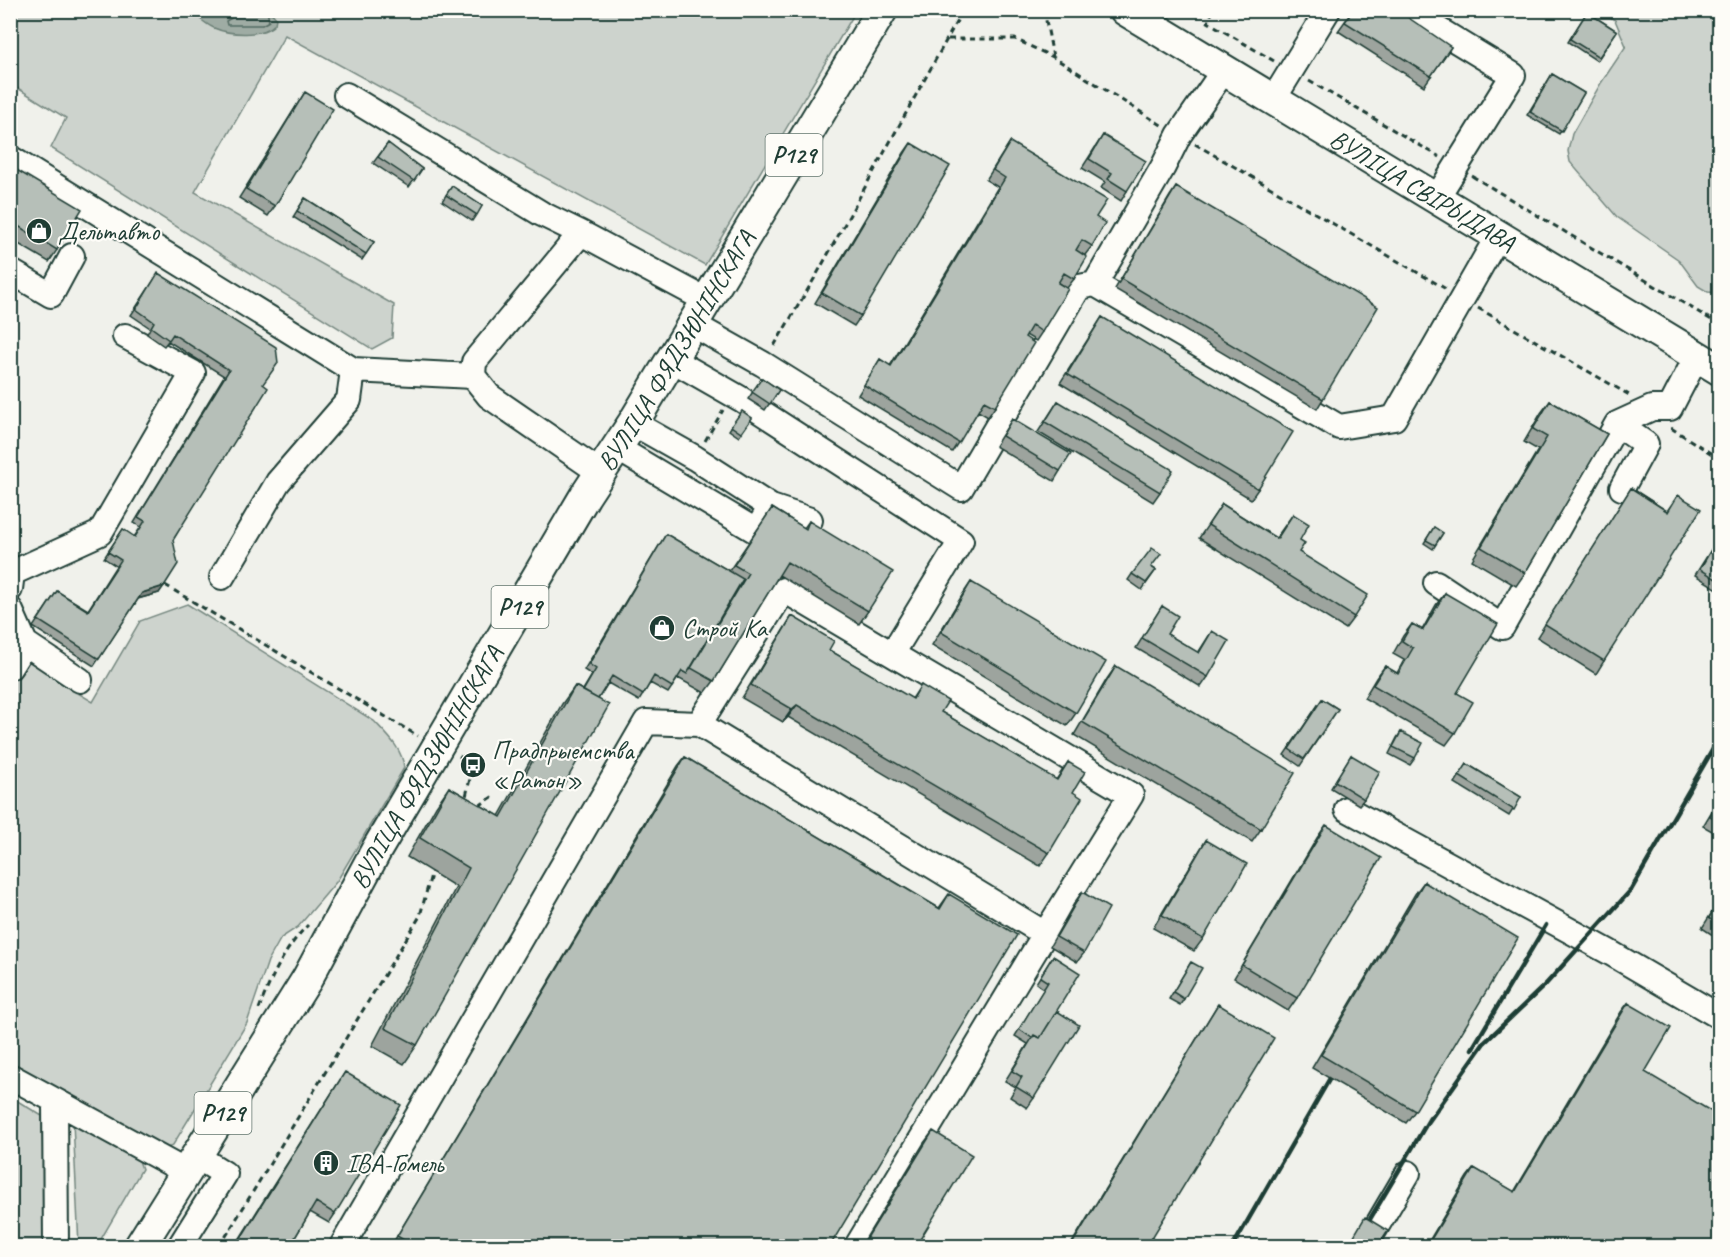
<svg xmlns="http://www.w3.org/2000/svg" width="1730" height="1257" viewBox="0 0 1730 1257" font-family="Caveat,sans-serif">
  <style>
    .green { fill: #cdd3cd; stroke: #768880; stroke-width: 1.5 }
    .water { fill: #9faca4; stroke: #6c8077; stroke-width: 1.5 }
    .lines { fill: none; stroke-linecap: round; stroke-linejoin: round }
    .shore { stroke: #526961; stroke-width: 1.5 }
    .minor-casing { stroke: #1f3d34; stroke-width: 28 }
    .major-casing { stroke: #1f3d34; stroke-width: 34 }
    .path { stroke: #1f3d34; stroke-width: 3; stroke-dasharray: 6 4.5; stroke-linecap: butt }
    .minor { stroke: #fdfcf7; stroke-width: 24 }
    .major { stroke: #fdfcf7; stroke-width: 30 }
    .rail { stroke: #1f3d34; stroke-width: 4.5 }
    .wall { fill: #9da49e; stroke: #1f3d34; stroke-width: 1.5 }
    .shaded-wall { fill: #7f8681; stroke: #1f3d34; stroke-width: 1.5 }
    .building { fill: #b6bfb8; stroke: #1f3d34; stroke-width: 1.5 }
    .labels { text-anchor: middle; stroke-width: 4.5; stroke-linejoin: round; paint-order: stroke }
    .shield { fill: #fdfcf7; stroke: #62766e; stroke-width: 1.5 }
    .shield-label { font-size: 24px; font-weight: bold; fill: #1f3d34 }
    .street-label { font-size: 26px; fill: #1f3d34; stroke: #fdfcf7 }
    .poi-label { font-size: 26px; fill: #1f3d34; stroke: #fdfcf7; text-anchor: start }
  </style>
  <rect width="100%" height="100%" fill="#f0f1eb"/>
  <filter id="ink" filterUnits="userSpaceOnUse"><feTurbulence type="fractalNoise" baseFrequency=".0167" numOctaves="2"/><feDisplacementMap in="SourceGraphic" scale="12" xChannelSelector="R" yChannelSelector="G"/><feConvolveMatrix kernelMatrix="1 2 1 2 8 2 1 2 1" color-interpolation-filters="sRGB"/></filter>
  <g filter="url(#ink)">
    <!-- green -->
    <path class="green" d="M 11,11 L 856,11 L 705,265 L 285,35 L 195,192 L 394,305 L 392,338 L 372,349 L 51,148 L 66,118 L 11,84 Z
      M 1599,11 L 1719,11 L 1719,293 L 1708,292 L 1698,286 L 1679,260 L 1617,217 L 1570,162 L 1568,151 L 1572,134 L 1601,83 L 1626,46 L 1615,20 Z
      M 187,604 L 374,721 C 386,734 403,749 404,768 L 337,881 L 298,927 L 281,938 L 268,961 L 247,1023 L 173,1145 L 168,1148 L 11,1064 L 10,682 L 23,662 L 31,658 L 53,671 L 56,680 L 93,702 L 140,621 Z
      M 11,1097 L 42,1116 L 45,1246 L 11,1246 Z
      M 73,1122 L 138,1158 L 142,1169 L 97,1246 L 79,1246 Z"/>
    <!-- water -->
    <path class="water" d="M 191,11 L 216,11 L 226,14 L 232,11 L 270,11 L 276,18 L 275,24 C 263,37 230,35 214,28 C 205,24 198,17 191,11 Z"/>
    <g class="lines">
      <!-- shore -->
      <path class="shore" d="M 234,10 L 233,17 L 226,21 L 227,25 L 262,25 L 269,21 L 267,10"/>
      <!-- minor casing -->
      <g class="minor-casing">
        <path id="minor" d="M 1406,10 L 1513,75 L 1436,199
          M 346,95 L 542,214 L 581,233
          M 1273,100 L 1328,10
          M 10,158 L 353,370 L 473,376
          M 10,271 L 51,295 L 72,256
          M 1095,284 L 1339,427 L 1394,418 L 1498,236
          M 692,324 L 763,364 L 961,488 L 1079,287 L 1095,284 L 1163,167 L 1179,135 L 1224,70
          M 671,359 L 741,399 L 961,541 L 892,654 L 784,590 L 699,724
          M 633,423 L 695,458 L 771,507
          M 1617,424 L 1646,444 L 1622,488
          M 617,448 L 756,531 L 771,507 L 810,520
          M 601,473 L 489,396 L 473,376 L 474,362 L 581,233 L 706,300
          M 222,577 L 278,482 L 349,400 L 353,370
          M 1436,583 L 1502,627 L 1617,424 L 1652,408 L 1670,408 L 1697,356
          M 10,589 L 12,573 L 100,533 L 193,373 L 125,336
          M 10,609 L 25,643 L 10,667
          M 10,633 L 80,680
          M 892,654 L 1131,795 L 1045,934
          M 1347,809 L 1609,952 L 1720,1017
          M 10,1076 L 186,1172
          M 55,1102 L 56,1246
          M 180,1246 L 225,1174 L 196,1156
          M 342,1246 L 646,722 L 699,724 L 1045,934 L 857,1246
          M 1365,1246 L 1408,1173"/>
      </g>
      <!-- major casing -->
      <g class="major-casing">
        <g id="major">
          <path id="s1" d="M 1125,10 L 1720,370"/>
          <path id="s2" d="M 140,1246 L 307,979 L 377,849 L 585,496 L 633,423 L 882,10"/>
        </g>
      </g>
      <!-- path -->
      <path class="path" d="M 1044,10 L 1053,57
        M 1213,10 L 1208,22 L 1274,61
        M 948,39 L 1015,39 L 1053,57 L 1163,126
        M 1309,81 L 1440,157
        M 1195,144 L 1446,289
        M 1472,176 L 1720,325
        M 1478,308 L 1631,396
        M 774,346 L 817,274 L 963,10
        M 1671,428 L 1720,459
        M 705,441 L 723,410
        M 165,585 L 418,736
        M 459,756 L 473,765 L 465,801
        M 479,806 L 495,795
        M 259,1009 C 270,980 285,947 308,925
        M 220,1246 L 420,916 L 432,871"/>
      <!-- minor -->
      <use href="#minor" class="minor"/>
      <!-- major -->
      <use href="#major" class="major"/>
      <!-- rail -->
      <path class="rail" d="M 1472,1049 L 1546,925
        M 1427,1124 L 1484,1043 L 1546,984 L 1631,890 L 1720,737
        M 1233,1246 L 1330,1078
        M 1354,1246 L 1430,1118"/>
    </g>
    <!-- wall -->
    <path class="wall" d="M 1353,10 L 1451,47 L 1424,86 L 1338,31 Z
      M 1587,12 L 1617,31 L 1597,61 L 1568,42 Z
      M 1552,74 L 1584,93 L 1559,134 L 1527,115 Z
      M 305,92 L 275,206 L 268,216 L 239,198 Z
      M 1103,135 L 1127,191 L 1121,201 L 1101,188 L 1105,182 L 1082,168 Z
      M 1010,142 L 1096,217 L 1092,246 L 1085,255 L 1074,279 L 1067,288 L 1058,283 L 1042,332 L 1036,341 L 1026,335 L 995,407 L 988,417 L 978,411 L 952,452 L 858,395 L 880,359 L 890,366 L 998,187 L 986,180 Z
      M 388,143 L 422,169 L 409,187 L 373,163 Z
      M 911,143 L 861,316 L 854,326 L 815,303 L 904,153 Z
      M 10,166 L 57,250 L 49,262 L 10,239 Z
      M 452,186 L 482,206 L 472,221 L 442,201 Z
      M 1176,187 L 1323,399 L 1317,409 L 1115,289 L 1170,196 Z
      M 305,198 L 374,242 L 362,260 L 293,217 Z
      M 154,280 L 263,384 L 173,540 L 159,593 L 138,599 L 94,666 L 33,627 L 57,591 L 88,610 L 116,566 L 104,558 L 123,529 L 134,537 L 141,527 L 134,523 L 224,376 L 168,341 L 164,346 L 147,334 L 150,328 L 131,315 Z
      M 1102,317 L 1258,489 L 1251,499 L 1060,383 Z
      M 762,378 L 779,390 L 765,410 L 748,399 Z
      M 1058,401 L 1160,492 L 1153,502 L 1038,432 Z
      M 1550,401 L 1607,434 L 1525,573 L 1516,586 L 1472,560 L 1538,450 L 1524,442 L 1541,413 Z
      M 742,411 L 752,418 L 739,437 L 729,430 Z
      M 1012,419 L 1060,471 L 1054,481 L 995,446 Z
      M 1631,488 L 1667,511 L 1678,495 L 1604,661 L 1596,674 L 1537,637 Z
      M 1222,504 L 1276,538 L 1293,514 L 1300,540 L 1299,552 L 1354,617 L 1345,629 L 1199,538 Z
      M 772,508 L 804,528 L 809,521 L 868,611 L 859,624 L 779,575 L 714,681 L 705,693 L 678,678 L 668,693 L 650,683 L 639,701 L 608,683 L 598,699 L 417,1045 L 404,1064 L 372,1046 L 456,887 L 407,857 L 436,806 L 449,787 L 499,816 L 562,704 L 575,686 L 583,690 L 592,675 L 584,670 L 666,534 L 729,571 Z
      M 1434,527 L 1443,533 L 1433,549 L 1424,543 Z
      M 1714,545 L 1719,549 L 1719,590 L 1695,575 Z
      M 1151,567 L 1156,570 L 1142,590 L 1128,580 L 1132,574 Z
      M 971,582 L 1076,713 L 1067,726 L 932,645 L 963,594 Z
      M 1445,593 L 1457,693 L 1455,733 L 1446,745 L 1364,698 L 1376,678 L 1385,666 L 1397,673 L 1404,660 L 1393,654 L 1403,636 L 1412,624 L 1422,630 L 1436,605 Z
      M 1162,606 L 1167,634 L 1198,653 L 1212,631 L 1208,677 L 1201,687 L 1136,648 Z
      M 792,616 L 829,650 L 912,699 L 921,685 L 941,712 L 1056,780 L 1068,762 L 1073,792 L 1049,853 L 1040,866 L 788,717 L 783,722 L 742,698 L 784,629 Z
      M 1116,666 L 1261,829 L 1252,842 L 1074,735 L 1107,679 Z
      M 1322,699 L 1338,709 L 1300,766 L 1284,755 Z
      M 1401,732 L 1415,758 L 1410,765 L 1389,754 L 1397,738 Z
      M 1351,755 L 1364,799 L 1359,805 L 1331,788 Z
      M 685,757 L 939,908 L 949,894 L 830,1246 L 391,1246 L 678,766 Z
      M 1467,764 L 1521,797 L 1509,816 L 1455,783 Z
      M 1719,799 L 1719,835 L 1703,826 Z
      M 1326,825 L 1297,998 L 1288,1011 L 1234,978 L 1317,838 Z
      M 1206,840 L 1203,939 L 1194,951 L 1153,928 L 1198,853 Z
      M 1424,882 L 1415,1111 L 1406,1123 L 1312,1068 L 1415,894 Z
      M 1082,892 L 1084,953 L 1077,962 L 1050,946 L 1075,902 Z
      M 1719,901 L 1719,939 L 1702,928 Z
      M 1053,956 L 1055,1014 L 1034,1098 L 1027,1108 L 1010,1097 L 1016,1087 L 1005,1081 L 1028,1044 L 1015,1036 L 1044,989 L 1036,983 Z
      M 1191,962 L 1184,999 L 1180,1005 L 1169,999 Z
      M 1628,1003 L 1645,1072 L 1717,1246 L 1426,1246 L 1467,1177 L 1474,1168 L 1514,1192 L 1621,1012 Z
      M 1218,1004 L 1147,1246 L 1070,1246 L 1210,1017 Z
      M 345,1072 L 335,1214 L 329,1223 L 310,1212 L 290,1246 L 235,1246 Z
      M 933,1131 L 916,1246 L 861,1246 L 924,1143 Z"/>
    <!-- shaded-wall -->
    <path class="shaded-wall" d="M 164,586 L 159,593 L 137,599 L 142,593 Z
      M 797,705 L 788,717 L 783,722 L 792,709 Z"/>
    <!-- building -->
    <path class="building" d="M 1353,10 L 1397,10 L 1451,47 L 1431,76 L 1345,22 Z
      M 1587,12 L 1617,31 L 1599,57 L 1570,39 Z
      M 1552,74 L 1584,93 L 1562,131 L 1530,112 Z
      M 305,92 L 333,109 L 275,206 L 246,189 Z
      M 1103,135 L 1146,161 L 1127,191 L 1108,179 L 1112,173 L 1089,159 Z
      M 1010,142 L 1107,200 L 1096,217 L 1105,223 L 1092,246 L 1082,240 L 1076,250 L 1087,257 L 1074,279 L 1064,273 L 1058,283 L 1068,289 L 1042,332 L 1032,325 L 1025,337 L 1034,343 L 995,407 L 984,401 L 959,443 L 864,385 L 880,359 L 891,366 L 1005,178 L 993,170 Z
      M 388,143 L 422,169 L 414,181 L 378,157 Z
      M 911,143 L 950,166 L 861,316 L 822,293 Z
      M 10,166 L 82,209 L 57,250 L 10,221 Z
      M 452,186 L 482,206 L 477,215 L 446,195 Z
      M 1176,187 L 1378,307 L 1323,399 L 1121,279 Z
      M 305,198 L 374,242 L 366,254 L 297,211 Z
      M 158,273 L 276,347 L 278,363 L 263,384 L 268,388 L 173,540 L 178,564 L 164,586 L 142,593 L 99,659 L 38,620 L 57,591 L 88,611 L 121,560 L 108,552 L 123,529 L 135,537 L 145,521 L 138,517 L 229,370 L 173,334 L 169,340 L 151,327 L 154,322 L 136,309 Z
      M 1102,317 L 1293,432 L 1258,489 L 1067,374 Z
      M 762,378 L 779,390 L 770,404 L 752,392 Z
      M 1058,401 L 1173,470 L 1160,492 L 1045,422 Z
      M 1550,401 L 1607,434 L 1525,573 L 1481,547 L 1547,437 L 1533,429 Z
      M 742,411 L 752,418 L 741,433 L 731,426 Z
      M 1012,419 L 1071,454 L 1060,471 L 1002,436 Z
      M 1631,488 L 1668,512 L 1678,495 L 1701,509 L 1604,661 L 1545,624 Z
      M 1222,504 L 1277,539 L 1293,514 L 1309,524 L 1300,540 L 1305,543 L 1299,552 L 1368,595 L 1354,617 L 1208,525 Z
      M 772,508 L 806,529 L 809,521 L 893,572 L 868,611 L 787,562 L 714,681 L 691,668 L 748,573 L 734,565 Z
      M 1434,527 L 1443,533 L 1435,545 L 1426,540 Z
      M 666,534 L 743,579 L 687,674 L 682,671 L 672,687 L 654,676 L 643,695 L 612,676 L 598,699 L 583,691 L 596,669 L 589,664 Z
      M 1714,545 L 1719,549 L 1719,581 L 1700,569 Z
      M 1152,548 L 1161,554 L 1151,567 L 1156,570 L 1146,583 L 1132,574 Z
      M 971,582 L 1106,662 L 1076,713 L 941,632 Z
      M 1445,593 L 1498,624 L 1457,693 L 1473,702 L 1455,733 L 1373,685 L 1385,666 L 1398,674 L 1413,648 L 1402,641 L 1412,624 L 1423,630 Z
      M 1162,606 L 1178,616 L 1167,634 L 1199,653 L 1212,631 L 1229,641 L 1208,677 L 1142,638 Z
      M 792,616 L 834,641 L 829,650 L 913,699 L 921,685 L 948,701 L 941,712 L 1057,780 L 1068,762 L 1085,772 L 1073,792 L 1082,798 L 1049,853 L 797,705 L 792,709 L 751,685 Z
      M 1116,666 L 1295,773 L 1261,829 L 1082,722 Z
      M 575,686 L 609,705 L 417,1045 L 385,1028 L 469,868 L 420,838 L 449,787 L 501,817 Z
      M 1322,699 L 1338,709 L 1304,759 L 1289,749 Z
      M 1401,732 L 1423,743 L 1415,758 L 1393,747 Z
      M 1351,755 L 1380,772 L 1364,799 L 1335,781 Z
      M 685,757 L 940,909 L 949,894 L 1017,935 L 830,1246 L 414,1246 L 397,1236 Z
      M 1467,764 L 1521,797 L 1514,810 L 1459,776 Z
      M 1719,801 L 1719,821 L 1710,816 Z
      M 1326,825 L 1381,858 L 1297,998 L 1242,965 Z
      M 1206,840 L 1247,864 L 1203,939 L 1162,915 Z
      M 1424,882 L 1518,938 L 1415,1111 L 1321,1055 Z
      M 1082,892 L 1109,908 L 1084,953 L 1056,937 Z
      M 1719,902 L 1719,925 L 1709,918 Z
      M 1053,956 L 1080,973 L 1040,1038 L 1034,1035 L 1032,1038 L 1019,1029 L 1048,982 L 1040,977 Z
      M 1191,962 L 1202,968 L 1184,999 L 1173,992 Z
      M 1628,1003 L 1671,1028 L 1645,1072 L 1719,1116 L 1719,1243 L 1717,1246 L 1427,1246 L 1474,1168 L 1515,1192 Z
      M 1218,1004 L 1274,1038 L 1147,1246 L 1071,1246 Z
      M 1057,1011 L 1079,1025 L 1034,1098 L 1016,1087 L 1022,1077 L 1012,1071 L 1034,1035 L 1040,1038 Z
      M 345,1072 L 401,1105 L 335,1214 L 316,1202 L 290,1246 L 236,1246 Z
      M 933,1131 L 972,1155 L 916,1246 L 862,1246 Z
      M 1365,1217 L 1388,1231 L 1378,1246 L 1348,1246 Z"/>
  </g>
  <!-- icons -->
  <defs>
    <g id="shop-disc" transform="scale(1.35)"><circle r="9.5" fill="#1f3d34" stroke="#fdfcf7"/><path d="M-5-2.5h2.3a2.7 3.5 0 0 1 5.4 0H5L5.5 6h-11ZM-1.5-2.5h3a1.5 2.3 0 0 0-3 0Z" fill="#fff"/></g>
    <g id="bus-disc" transform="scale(1.35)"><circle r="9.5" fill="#1f3d34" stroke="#fdfcf7"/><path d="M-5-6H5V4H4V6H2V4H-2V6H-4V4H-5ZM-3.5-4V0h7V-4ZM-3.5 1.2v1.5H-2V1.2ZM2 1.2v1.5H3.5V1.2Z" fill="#fff"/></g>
    <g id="building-disc" transform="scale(1.35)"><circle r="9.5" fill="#1f3d34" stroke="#fdfcf7"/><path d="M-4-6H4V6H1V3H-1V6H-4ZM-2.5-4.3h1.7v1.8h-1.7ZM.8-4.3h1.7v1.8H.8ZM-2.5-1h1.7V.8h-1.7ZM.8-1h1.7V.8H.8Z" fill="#fff"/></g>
  </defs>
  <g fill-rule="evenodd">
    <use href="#shop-disc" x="39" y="231"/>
    <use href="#shop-disc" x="662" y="628"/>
    <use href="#bus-disc" x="473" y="765"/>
    <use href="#building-disc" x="326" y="1163"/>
  </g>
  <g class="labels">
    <!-- shield labels -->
    <g class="shield">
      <rect x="765.5" y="134" width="57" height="42" rx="4.5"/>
      <rect x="491.5" y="586" width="57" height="42" rx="4.5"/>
      <rect x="194.5" y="1092" width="57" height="42" rx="4.5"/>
    </g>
    <g class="shield-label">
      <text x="794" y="163">Р129</text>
      <text x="520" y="615">Р129</text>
      <text x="223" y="1121">Р129</text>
    </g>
    <!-- street labels -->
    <g class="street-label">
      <text dy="9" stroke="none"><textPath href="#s1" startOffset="348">ВУЛІЦА СВІРЫДАВА</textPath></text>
      <text dy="9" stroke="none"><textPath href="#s2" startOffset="1044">ВУЛІЦА ФЯДЗЮНІНСКАГА</textPath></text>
      <text dy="9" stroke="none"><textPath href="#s2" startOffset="558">ВУЛІЦА ФЯДЗЮНІНСКАГА</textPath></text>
    </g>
    <!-- poi labels -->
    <g class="poi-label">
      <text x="58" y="240">Дельтавто</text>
      <text x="682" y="637">Строй Ка</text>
      <text x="492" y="759">Прадпрыемства<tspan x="492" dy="30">«Ратон»</tspan></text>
      <text x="346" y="1172">IBA-Гомель</text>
    </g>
  </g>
  <!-- margin -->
  <rect width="1730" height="1257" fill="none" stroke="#fdfcf7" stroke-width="36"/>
  <rect x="18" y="18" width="1694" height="1221" fill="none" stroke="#1f3d34" stroke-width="2" filter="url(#ink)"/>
</svg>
